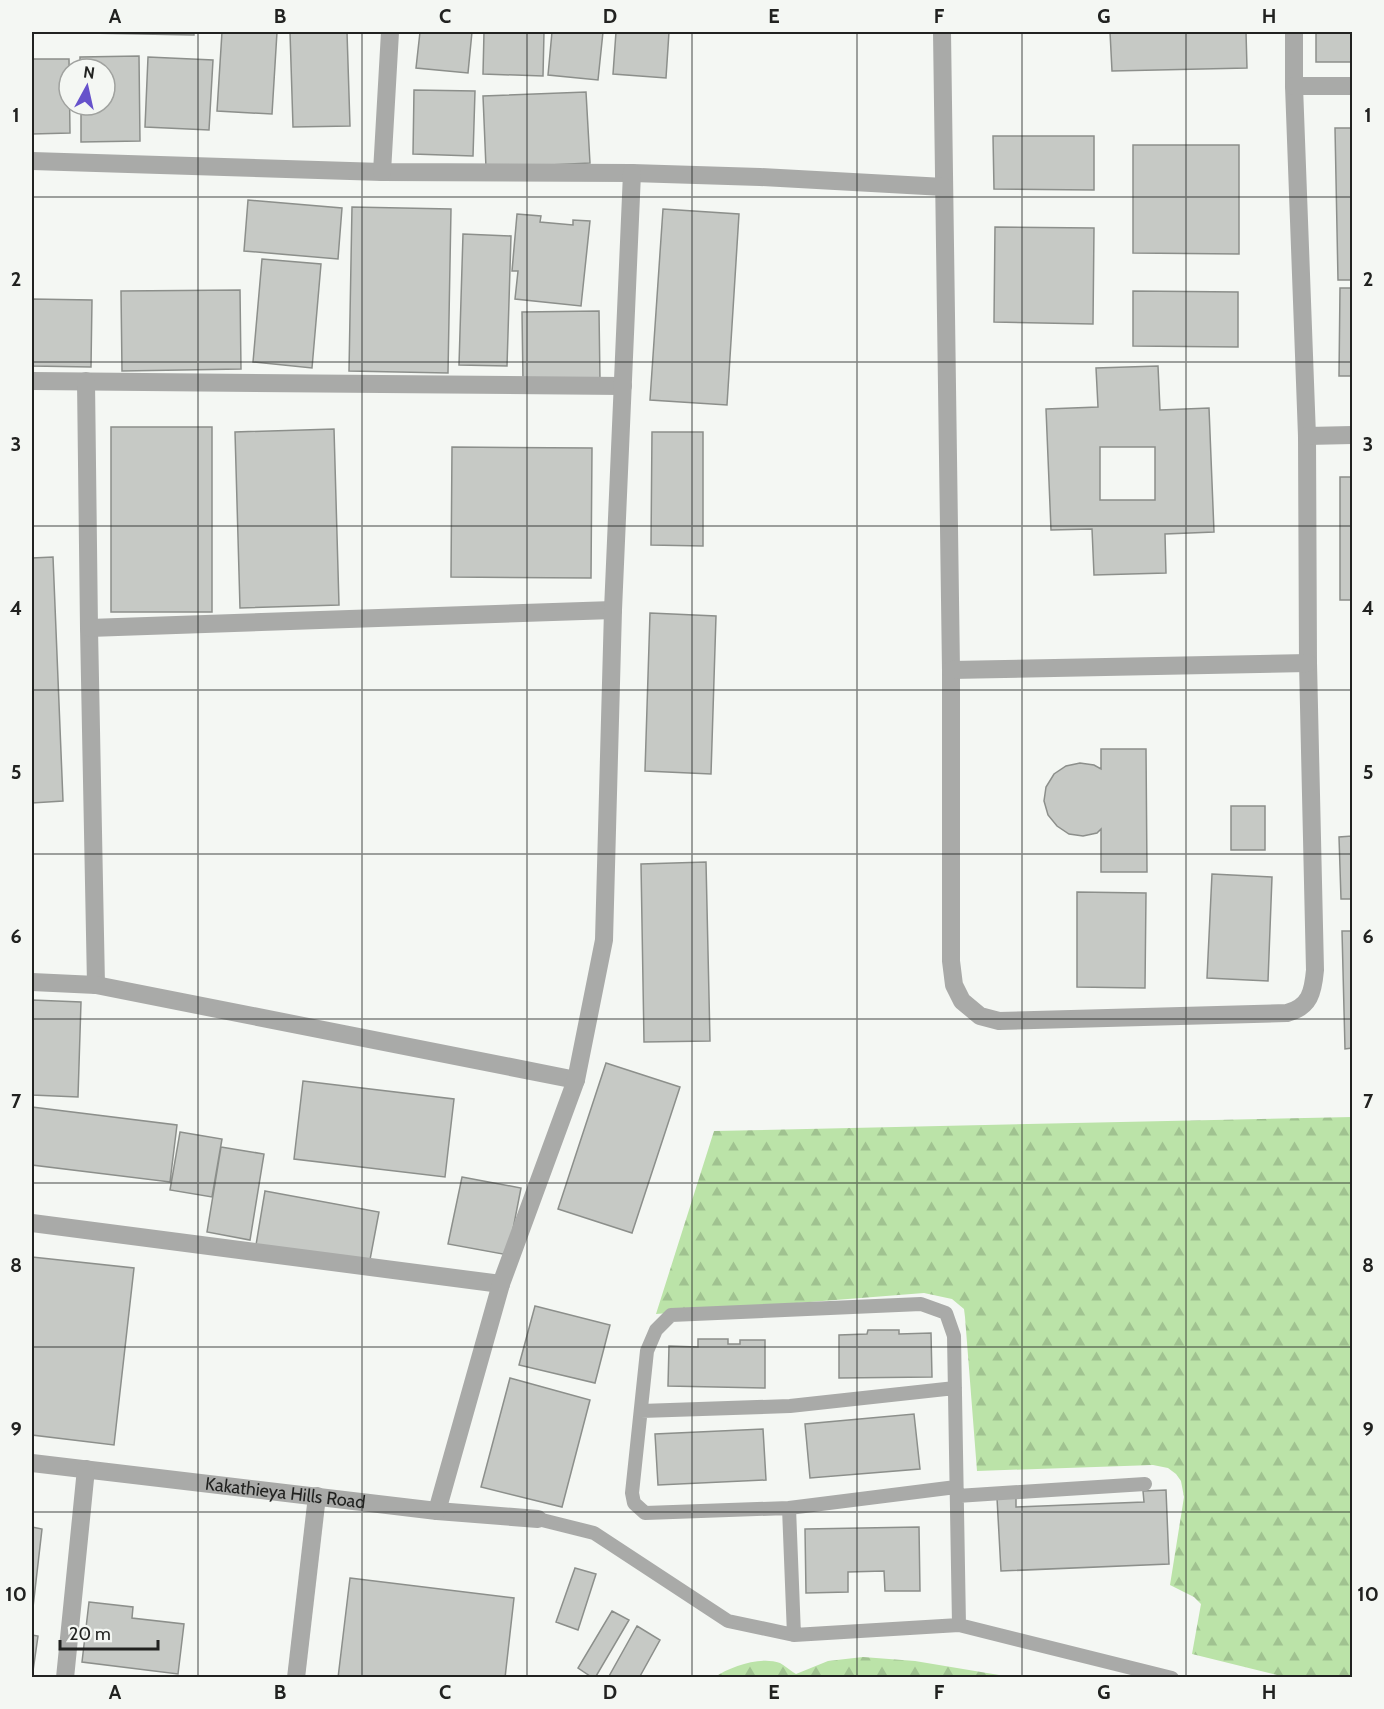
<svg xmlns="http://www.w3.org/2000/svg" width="1384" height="1709" viewBox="0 0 1384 1709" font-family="Cabin,sans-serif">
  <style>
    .forest { fill: url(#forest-firs) }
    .building { fill: #c6c9c5; stroke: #8c8f8b; stroke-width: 1.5; fill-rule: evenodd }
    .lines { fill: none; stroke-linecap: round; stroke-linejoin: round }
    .lane { stroke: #a9aaa8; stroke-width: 14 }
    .street { stroke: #a9aaa8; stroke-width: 18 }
    .grid { fill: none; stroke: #212220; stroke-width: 1.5; stroke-opacity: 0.55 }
    .labels { text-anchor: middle; stroke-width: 5; stroke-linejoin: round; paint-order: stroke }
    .street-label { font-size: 18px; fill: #212220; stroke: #f4f7f3 }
    .neatline { fill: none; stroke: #212220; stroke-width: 2 }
    .grid-label { font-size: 20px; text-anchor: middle; font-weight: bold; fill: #212220 }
  </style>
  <defs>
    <pattern id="forest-firs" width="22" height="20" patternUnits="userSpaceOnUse" patternTransform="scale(1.5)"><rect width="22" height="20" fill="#bbe3a8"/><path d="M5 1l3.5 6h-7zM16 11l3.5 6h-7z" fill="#a0c290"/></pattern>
  </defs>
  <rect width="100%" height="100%" fill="#f4f7f3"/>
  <!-- forest -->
  <path class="forest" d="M 1352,1117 L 1352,1677 L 1285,1677 L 1192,1654 L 1201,1604 L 1194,1597 L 1170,1585 L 1184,1497 L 1181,1481 L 1176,1474 L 1168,1468 L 1153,1465 L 977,1471 L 965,1317 L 964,1309 L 952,1299 L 924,1293 L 656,1314 L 714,1131 Z
    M 863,1657 L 915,1661 L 1011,1677 L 715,1677 C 731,1666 761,1656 780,1663 C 785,1666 791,1671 796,1674 L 828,1661 Z"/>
  <!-- building -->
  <path class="building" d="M 32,32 L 194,32 L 194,35 Z
    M 222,32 L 277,32 L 272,114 L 217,111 Z
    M 290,32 L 347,32 L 350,126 L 293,127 Z
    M 420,32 L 472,32 L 468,73 L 416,68 Z
    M 484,32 L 544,32 L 543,76 L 483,74 Z
    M 552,32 L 603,32 L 598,80 L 548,75 Z
    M 616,32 L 669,32 L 666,78 L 613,74 Z
    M 1110,32 L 1246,32 L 1247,68 L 1112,71 Z
    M 1316,32 L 1352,32 L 1352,62 L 1316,62 Z
    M 139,56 L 140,141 L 81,142 L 81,105 L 105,105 L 105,69 L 80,69 L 80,57 Z
    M 148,57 L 213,60 L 209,130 L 145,127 Z
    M 32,59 L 69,59 L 70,133 L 32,134 Z
    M 414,90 L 475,91 L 473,156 L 413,154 Z
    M 586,92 L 590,163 L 486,168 L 483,96 Z
    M 1335,128 L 1352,128 L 1352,280 L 1338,280 Z
    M 993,136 L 1094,136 L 1094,190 L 994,189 Z
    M 1133,145 L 1239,145 L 1239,254 L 1133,253 Z
    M 248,200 L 342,208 L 338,259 L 244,251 Z
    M 352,207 L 451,209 L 448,373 L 349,371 Z
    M 663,209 L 739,214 L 727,405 L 650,400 Z
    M 517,214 L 541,216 L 540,222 L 573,225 L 573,220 L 590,221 L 581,306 L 515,299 L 518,271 L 512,271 Z
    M 995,227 L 1094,228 L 1093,324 L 994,322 Z
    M 463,234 L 511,236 L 507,366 L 459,365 Z
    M 262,259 L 321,264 L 312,368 L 253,362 Z
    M 1340,288 L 1352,288 L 1352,376 L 1339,376 Z
    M 240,290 L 241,369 L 122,371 L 121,291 Z
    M 1133,291 L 1238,292 L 1238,347 L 1133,346 Z
    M 32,299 L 92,300 L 91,367 L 32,366 Z
    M 599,311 L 600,381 L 523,382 L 522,312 Z
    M 1158,366 L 1160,410 L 1209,408 L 1214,532 L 1165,534 L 1166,573 L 1094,575 L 1092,529 L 1051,530 L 1046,409 L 1098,407 L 1096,368 ZM 1100,447 L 1155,447 L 1155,500 L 1100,500 Z
    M 111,427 L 212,427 L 212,612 L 111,612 Z
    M 334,429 L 339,605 L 240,608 L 235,432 Z
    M 652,432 L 703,432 L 703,546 L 651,545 Z
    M 452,447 L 592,448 L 591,578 L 451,577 Z
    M 1340,477 L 1352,477 L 1352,600 L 1340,600 Z
    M 53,557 L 63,801 L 32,803 L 32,558 Z
    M 650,613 L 716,616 L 711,774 L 645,771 Z
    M 1101,749 L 1146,749 L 1147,872 L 1101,872 L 1101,829 L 1097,833 L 1083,836 L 1069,834 L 1057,826 L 1048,815 L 1044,801 L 1046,787 L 1054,774 L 1066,766 L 1080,763 L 1094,765 L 1101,769 Z
    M 1231,806 L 1265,806 L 1265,850 L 1231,850 Z
    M 1352,836 L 1352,899 L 1341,899 L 1339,837 Z
    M 706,862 L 710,1041 L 644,1042 L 641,864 Z
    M 1212,874 L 1272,877 L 1268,981 L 1207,978 Z
    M 1077,892 L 1146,893 L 1145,988 L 1077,987 Z
    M 1342,931 L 1352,931 L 1352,1048 L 1345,1049 Z
    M 32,1000 L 81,1002 L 78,1097 L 32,1095 Z
    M 606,1063 L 680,1087 L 632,1233 L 558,1209 Z
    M 303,1081 L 454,1099 L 445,1177 L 294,1159 Z
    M 32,1107 L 177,1125 L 170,1182 L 32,1165 Z
    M 180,1132 L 222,1139 L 212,1197 L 170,1190 Z
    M 221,1147 L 264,1154 L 250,1240 L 207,1232 Z
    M 462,1177 L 521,1188 L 508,1255 L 448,1244 Z
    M 265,1191 L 379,1212 L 369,1265 L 256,1245 Z
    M 32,1257 L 134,1268 L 114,1445 L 32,1435 Z
    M 535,1306 L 610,1325 L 595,1383 L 519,1365 Z
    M 868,1330 L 899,1330 L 899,1334 L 931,1333 L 932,1377 L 839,1378 L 839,1335 L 867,1334 Z
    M 698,1339 L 728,1339 L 728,1344 L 740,1344 L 740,1340 L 765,1340 L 765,1388 L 668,1386 L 669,1346 L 698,1347 Z
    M 510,1378 L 590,1400 L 562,1507 L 481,1487 Z
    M 914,1414 L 920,1469 L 810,1478 L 805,1424 Z
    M 763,1429 L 766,1480 L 658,1485 L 655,1434 Z
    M 1166,1490 L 1169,1564 L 1001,1571 L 997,1498 L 1016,1497 L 1016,1507 L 1144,1502 L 1143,1491 Z
    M 32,1527 L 42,1529 L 32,1616 Z
    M 919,1527 L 920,1591 L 885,1591 L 884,1571 L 848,1572 L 848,1592 L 806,1593 L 805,1529 Z
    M 575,1568 L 596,1574 L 578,1630 L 556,1622 Z
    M 350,1578 L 514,1598 L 505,1678 L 338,1678 Z
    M 89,1602 L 133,1607 L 132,1618 L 184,1624 L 178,1674 L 82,1662 Z
    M 612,1611 L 629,1620 L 595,1678 L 593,1678 L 578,1668 Z
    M 637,1626 L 660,1640 L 639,1678 L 608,1678 Z
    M 32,1635 L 38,1636 L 32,1678 Z"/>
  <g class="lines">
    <!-- lane -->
    <path class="lane" d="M 641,1411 L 790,1406 L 955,1388
      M 957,1496 L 1145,1484
      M 789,1508 L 956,1487
      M 538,1519 L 594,1533 L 728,1621 L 794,1635 L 959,1625 L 1172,1678
      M 794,1635 L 789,1508 L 645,1513 L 634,1503 L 632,1493 L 647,1351 L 656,1330 L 671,1315 L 921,1304 L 946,1313 L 954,1336 L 959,1625"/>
    <!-- street -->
    <g class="street">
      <path d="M 942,32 L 951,670 L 951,961 L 954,985 L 962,1001 L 980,1016 L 999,1021 L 1287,1013 C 1310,1007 1313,992 1315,970 L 1308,663 L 1307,436 L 1294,86 L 1294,32"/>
      <path d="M 1294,86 L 1352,86"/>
      <path d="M 32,161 L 382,172 L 632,173 L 760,177 L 944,187"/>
      <path d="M 382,172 L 390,32"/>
      <path d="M 32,381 L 623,386"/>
      <path d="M 86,381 L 89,628 L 96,985"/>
      <path d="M 1307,436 L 1352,435"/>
      <path d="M 89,628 L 613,610"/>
      <path d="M 951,670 L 1308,663"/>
      <path d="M 32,982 L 96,985 L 576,1080"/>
      <path d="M 32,1223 L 501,1284"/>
      <path id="s1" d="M 32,1463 L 437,1511 L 538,1519"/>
      <path d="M 437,1511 L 501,1284 L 576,1080 L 604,940 L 613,610 L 632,173"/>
      <path d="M 65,1678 L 86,1469"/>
      <path d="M 296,1678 L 317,1496"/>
    </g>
  </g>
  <!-- grid -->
  <path class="grid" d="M 198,32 L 198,1678M 362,32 L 362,1678M 527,32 L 527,1678M 692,32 L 692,1678M 857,32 L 857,1678M 1022,32 L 1022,1678M 1186,32 L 1186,1678M 32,197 L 1352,197M 32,362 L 1352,362M 32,526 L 1352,526M 32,690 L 1352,690M 32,854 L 1352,854M 32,1019 L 1352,1019M 32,1183 L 1352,1183M 32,1347 L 1352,1347M 32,1512 L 1352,1512"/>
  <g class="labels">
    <!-- street labels -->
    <g class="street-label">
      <text dy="6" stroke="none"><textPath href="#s1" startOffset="255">Kakathieya Hills Road</textPath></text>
    </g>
  </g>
  <!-- border -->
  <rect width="1384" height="1709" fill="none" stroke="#f4f7f3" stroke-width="66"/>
  <!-- north arrow -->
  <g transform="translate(87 87) rotate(8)"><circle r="28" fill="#f4f7f3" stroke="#a0a29f" stroke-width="1.5"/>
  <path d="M0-4.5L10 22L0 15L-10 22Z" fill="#6652cb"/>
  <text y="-9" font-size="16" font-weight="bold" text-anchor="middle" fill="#212220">N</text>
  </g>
  <!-- scale -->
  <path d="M60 1640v9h98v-9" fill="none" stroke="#212220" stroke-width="3"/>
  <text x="69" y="1640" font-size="18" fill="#212220" stroke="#f4f7f3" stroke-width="4.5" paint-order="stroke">20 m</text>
  <rect x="33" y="33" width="1318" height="1643" class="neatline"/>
  <g class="grid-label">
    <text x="115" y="23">A</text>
    <text x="280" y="23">B</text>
    <text x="445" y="23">C</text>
    <text x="610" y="23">D</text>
    <text x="774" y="23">E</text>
    <text x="939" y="23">F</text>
    <text x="1104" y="23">G</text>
    <text x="1269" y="23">H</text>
    <text x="16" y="122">1</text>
    <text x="1368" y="122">1</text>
    <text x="16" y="286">2</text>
    <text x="1368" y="286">2</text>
    <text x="16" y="451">3</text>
    <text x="1368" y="451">3</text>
    <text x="16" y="615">4</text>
    <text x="1368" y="615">4</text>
    <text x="16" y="779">5</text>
    <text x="1368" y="779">5</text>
    <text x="16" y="943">6</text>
    <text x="1368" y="943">6</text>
    <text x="16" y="1108">7</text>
    <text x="1368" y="1108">7</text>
    <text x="16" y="1272">8</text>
    <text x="1368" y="1272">8</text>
    <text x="16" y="1436">9</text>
    <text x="1368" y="1436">9</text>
    <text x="16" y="1601">10</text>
    <text x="1368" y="1601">10</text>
    <text x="115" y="1699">A</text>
    <text x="280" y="1699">B</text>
    <text x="445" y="1699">C</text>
    <text x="610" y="1699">D</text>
    <text x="774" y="1699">E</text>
    <text x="939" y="1699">F</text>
    <text x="1104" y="1699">G</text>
    <text x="1269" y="1699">H</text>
  </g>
</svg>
